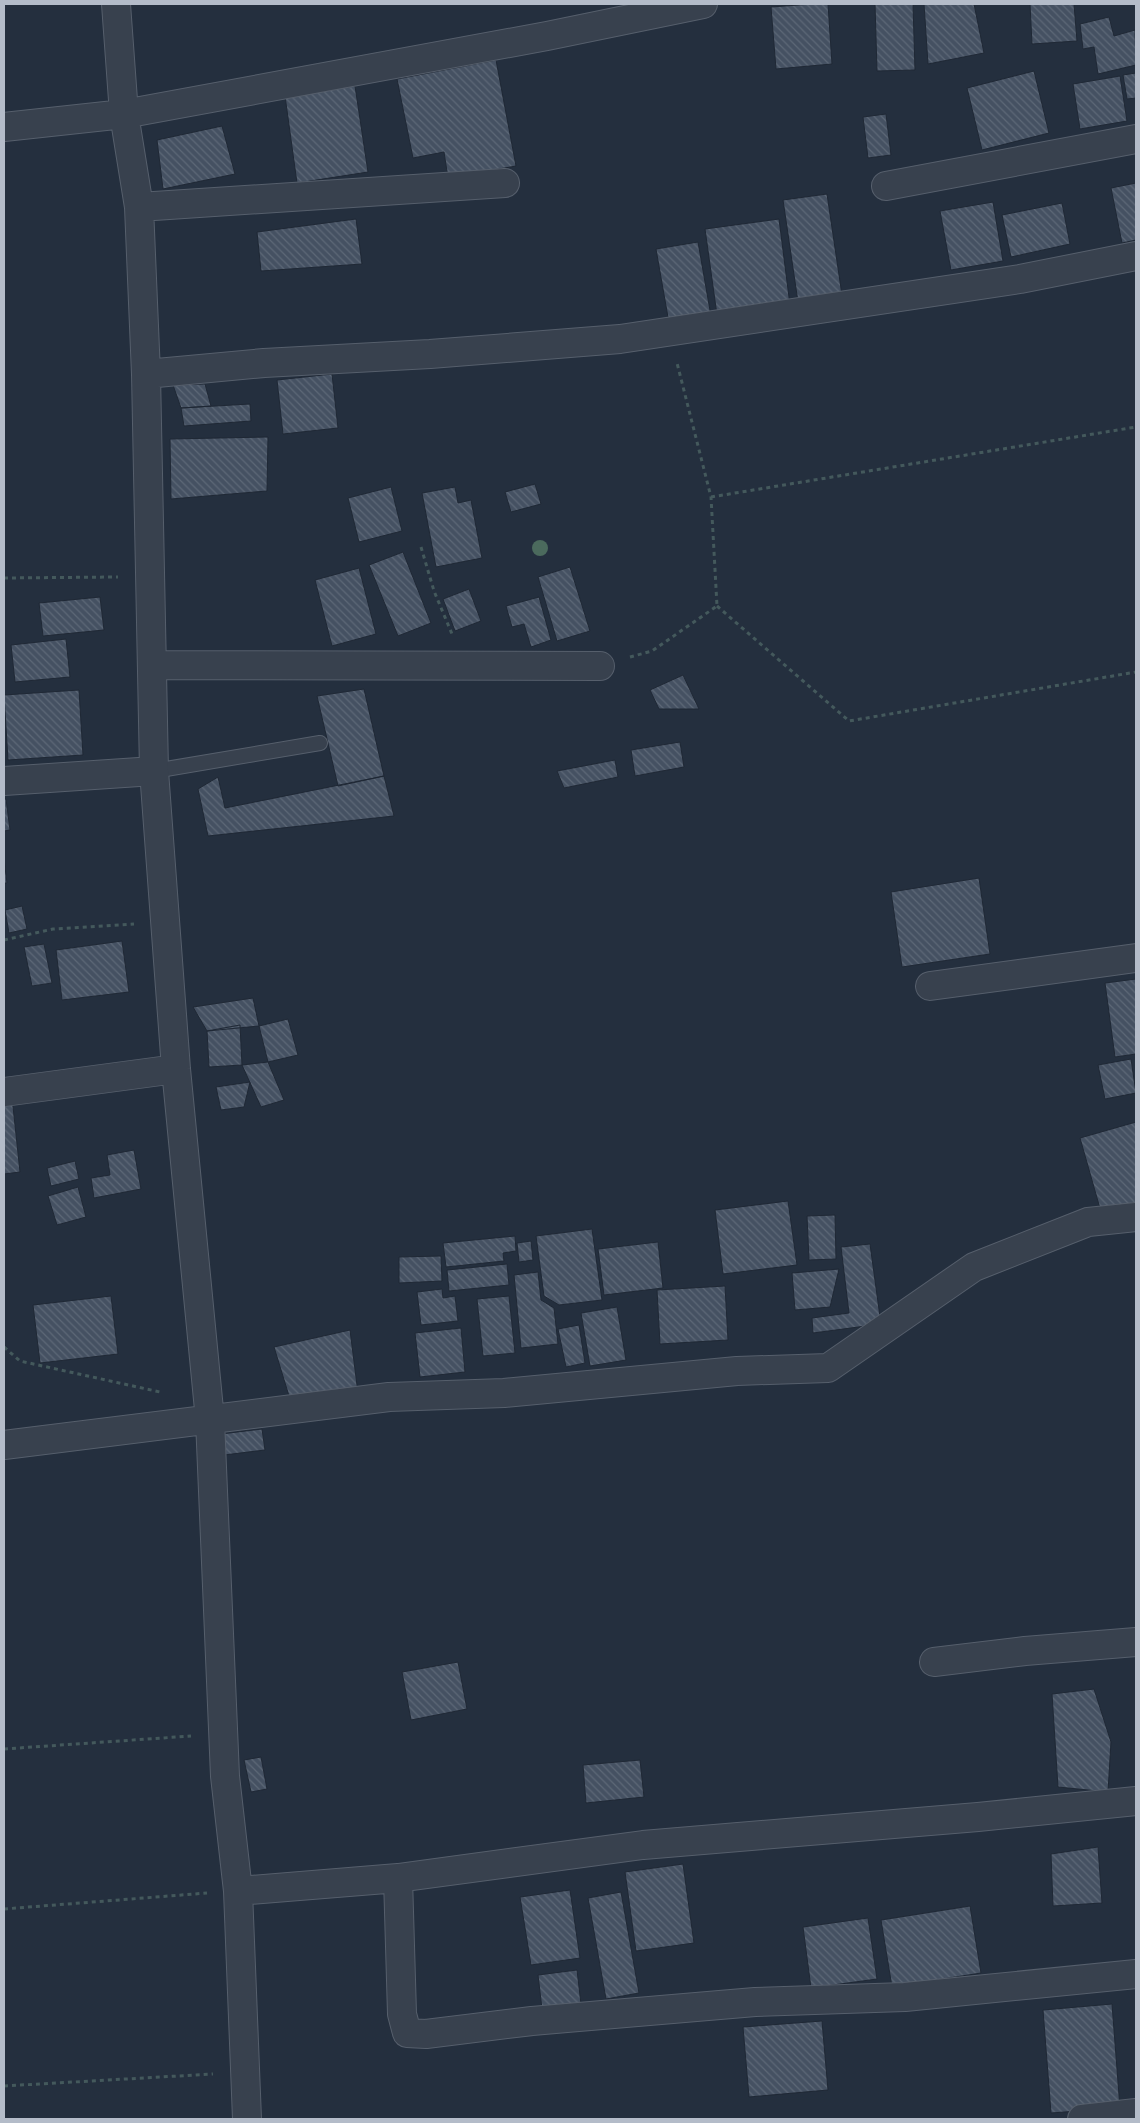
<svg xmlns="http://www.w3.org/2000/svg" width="1140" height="2123" viewBox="0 0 1140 2123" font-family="Mulish,sans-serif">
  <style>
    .building { fill: url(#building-back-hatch); stroke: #1f2835 }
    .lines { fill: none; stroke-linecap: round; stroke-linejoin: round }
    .service-casing { stroke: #565f6c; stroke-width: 16 }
    .minor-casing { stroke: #565f6c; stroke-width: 30 }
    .path { stroke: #44595c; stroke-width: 3; stroke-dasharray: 4 4; stroke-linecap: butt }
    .service { stroke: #38414e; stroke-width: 14 }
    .minor { stroke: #38414e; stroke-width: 28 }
    .tree { fill: #4b6a5d }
  </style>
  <defs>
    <pattern id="building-back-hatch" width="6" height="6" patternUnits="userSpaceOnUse" patternTransform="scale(1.25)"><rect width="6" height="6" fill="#455162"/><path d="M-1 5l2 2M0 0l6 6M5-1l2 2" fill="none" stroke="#5d6877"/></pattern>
  </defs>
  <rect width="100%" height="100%" fill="#242f3e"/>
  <!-- building -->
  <path class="building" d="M 812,4 L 828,4 L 832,64 L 776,69 L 771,7 Z
    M 875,4 L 913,4 L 915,70 L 877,71 Z
    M 924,4 L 974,4 L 984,53 L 928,64 Z
    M 1030,4 L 1074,4 L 1077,41 L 1032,44 Z
    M 1109,17 L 1114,36 L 1135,30 L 1136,65 L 1098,74 L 1094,47 L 1083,49 L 1080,24 Z
    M 496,60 L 516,166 L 448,178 L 444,152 L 413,158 L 397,79 Z
    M 1034,71 L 1049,133 L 982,150 L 967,88 Z
    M 1136,73 L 1136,98 L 1127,99 L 1123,75 Z
    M 1120,76 L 1127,121 L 1080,129 L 1073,84 Z
    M 355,86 L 368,172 L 297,183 L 285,96 Z
    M 886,114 L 891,155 L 868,158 L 863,117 Z
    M 222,126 L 235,174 L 163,189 L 157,140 Z
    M 1136,183 L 1136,240 L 1122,243 L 1111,188 Z
    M 827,194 L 842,295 L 798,302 L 783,200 Z
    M 993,202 L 1003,261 L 951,270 L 940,211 Z
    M 1062,203 L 1070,244 L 1011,257 L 1002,215 Z
    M 356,219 L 362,264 L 261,271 L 257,232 Z
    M 779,219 L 790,305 L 717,315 L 705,229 Z
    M 698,242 L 711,316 L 669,323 L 656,249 Z
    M 332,374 L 338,428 L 283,434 L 277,380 Z
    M 205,384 L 211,406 L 181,408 L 173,385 Z
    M 250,404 L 251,421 L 184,426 L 181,408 Z
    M 268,437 L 267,491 L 171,499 L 170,439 Z
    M 535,484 L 541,504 L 511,512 L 505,492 Z
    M 391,487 L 402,531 L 359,542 L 348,498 Z
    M 455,487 L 458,503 L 471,500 L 482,558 L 436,567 L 422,493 Z
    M 403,552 L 431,623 L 398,636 L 369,565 Z
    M 570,567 L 590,631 L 557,641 L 538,577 Z
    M 359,568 L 376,634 L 332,646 L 315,580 Z
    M 469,589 L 481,621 L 455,631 L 443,599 Z
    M 100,597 L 104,630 L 43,636 L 39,603 Z
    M 539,597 L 551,640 L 531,647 L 524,624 L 512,627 L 506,606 Z
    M 66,639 L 70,677 L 15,682 L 11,645 Z
    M 683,675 L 699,709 L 659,709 L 650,690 Z
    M 364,689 L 384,776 L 338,786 L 317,696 Z
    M 79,690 L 83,755 L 8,760 L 4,695 Z
    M 680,742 L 684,767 L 635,776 L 631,750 Z
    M 615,760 L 618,777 L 564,788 L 557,771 Z
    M 384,776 L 394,816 L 208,836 L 198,789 L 218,777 L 225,808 Z
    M 4,799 L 6,799 L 10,830 L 4,831 Z
    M 4,859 L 7,883 L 4,883 Z
    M 979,878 L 990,954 L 902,967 L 891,892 Z
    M 22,906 L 27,929 L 9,933 L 5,910 Z
    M 122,941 L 129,992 L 62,1000 L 56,950 Z
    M 44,944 L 52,983 L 32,986 L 24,947 Z
    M 1136,979 L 1136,1054 L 1115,1057 L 1105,983 Z
    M 253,998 L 259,1026 L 207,1031 L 193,1007 Z
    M 288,1019 L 298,1055 L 268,1062 L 259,1026 Z
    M 240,1025 L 242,1065 L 209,1067 L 207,1031 Z
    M 1131,1059 L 1136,1093 L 1105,1099 L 1098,1065 Z
    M 268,1062 L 284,1100 L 261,1107 L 242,1065 Z
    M 250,1082 L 244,1107 L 221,1110 L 216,1087 Z
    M 12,1097 L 20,1172 L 4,1174 L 4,1098 Z
    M 1136,1122 L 1136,1202 L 1101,1212 L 1080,1138 Z
    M 134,1150 L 141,1189 L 94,1198 L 91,1178 L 110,1175 L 107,1155 Z
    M 75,1161 L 79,1179 L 51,1186 L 47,1168 Z
    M 78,1187 L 86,1217 L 57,1225 L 48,1196 Z
    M 788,1201 L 797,1265 L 723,1274 L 715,1210 Z
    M 835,1215 L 836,1259 L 809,1260 L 807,1216 Z
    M 592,1229 L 602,1300 L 559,1305 L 544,1296 L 536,1236 Z
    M 515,1236 L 516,1251 L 503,1253 L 504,1261 L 446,1267 L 443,1243 Z
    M 531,1241 L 533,1260 L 519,1262 L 517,1243 Z
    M 658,1242 L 663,1288 L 604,1295 L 598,1249 Z
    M 870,1244 L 881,1324 L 813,1333 L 812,1318 L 849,1313 L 841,1247 Z
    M 441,1256 L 442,1281 L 399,1283 L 399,1257 Z
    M 507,1264 L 509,1285 L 449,1291 L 447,1270 Z
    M 839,1269 L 830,1307 L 795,1310 L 792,1273 Z
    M 538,1272 L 541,1300 L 554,1308 L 558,1344 L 521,1348 L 514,1275 Z
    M 725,1286 L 728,1340 L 660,1344 L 657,1290 Z
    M 442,1289 L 443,1298 L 455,1296 L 458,1321 L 421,1325 L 417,1292 Z
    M 111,1296 L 118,1354 L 40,1363 L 33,1305 Z
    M 509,1296 L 515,1353 L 483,1356 L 477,1299 Z
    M 617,1307 L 626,1360 L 590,1366 L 581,1313 Z
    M 579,1325 L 585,1363 L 566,1367 L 558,1329 Z
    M 461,1328 L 465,1372 L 420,1377 L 415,1333 Z
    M 350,1330 L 359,1401 L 293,1409 L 274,1347 Z
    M 262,1429 L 265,1450 L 224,1455 L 221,1434 Z
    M 458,1662 L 467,1709 L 411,1720 L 402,1672 Z
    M 1094,1689 L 1111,1742 L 1108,1792 L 1058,1787 L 1052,1694 Z
    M 261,1757 L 267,1789 L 251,1792 L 244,1760 Z
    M 640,1760 L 644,1797 L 586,1803 L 583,1765 Z
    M 1098,1847 L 1102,1903 L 1053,1906 L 1051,1854 Z
    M 683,1864 L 694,1943 L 636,1951 L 625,1872 Z
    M 570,1890 L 580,1958 L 531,1965 L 520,1897 Z
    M 621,1892 L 639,1993 L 606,1999 L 588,1898 Z
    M 970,1906 L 981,1973 L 892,1987 L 881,1920 Z
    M 868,1918 L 877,1979 L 811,1988 L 803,1927 Z
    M 577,1970 L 581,2004 L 542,2009 L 538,1975 Z
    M 1112,2004 L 1120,2108 L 1051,2113 L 1043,2010 Z
    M 822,2021 L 828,2090 L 749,2097 L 743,2027 Z"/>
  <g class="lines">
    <!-- service casing -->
    <g class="service-casing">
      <path id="service" d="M 154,771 L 320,743"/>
    </g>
    <!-- minor casing -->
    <g class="minor-casing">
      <path id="minor" d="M 116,4 L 124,114 L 139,207 L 146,374 L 154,771 L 176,1069 L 210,1420 L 225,1776 L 238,1891 L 247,2119
        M 4,127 L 124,114 L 547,36 L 703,4
        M 886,186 L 1136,139
        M 139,207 L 505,183
        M 146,374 L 264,363 L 430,354 L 620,339 L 1020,279 L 1136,256
        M 152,665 L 600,666
        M 4,781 L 154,771
        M 930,986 L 1136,958
        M 4,1092 L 176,1069
        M 4,1445 L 389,1397 L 504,1393 L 737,1371 L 828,1368 L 974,1267 L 1088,1222 L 1136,1217
        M 934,1662 L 1025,1651 L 1136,1642
        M 398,1878 L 643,1845 L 978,1817 L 1136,1801
        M 238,1891 L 398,1878 L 402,2014 L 407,2033 L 426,2034 L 532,2021 L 755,2002 L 905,1997 L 1136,1974
        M 1082,2119 L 1136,2113"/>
    </g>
    <!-- path -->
    <path class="path" d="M 711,497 L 1136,427
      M 421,547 L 434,591 L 452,634
      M 4,578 L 118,577
      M 717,606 L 849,721 L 1136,672
      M 630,657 L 652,651 L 717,606 L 711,497 L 677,363
      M 4,940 L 53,929 L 134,924
      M 4,1347 L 20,1361 L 160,1392
      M 4,1749 L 191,1736
      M 4,1909 L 207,1893
      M 4,2086 L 213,2074"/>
    <!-- service -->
    <use href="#service" class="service"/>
    <!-- minor -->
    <use href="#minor" class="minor"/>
  </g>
  <!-- trees -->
  <circle class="tree" cx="540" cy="548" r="8"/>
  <!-- border -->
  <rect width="1140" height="2123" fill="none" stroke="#b4bcc9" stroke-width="10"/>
</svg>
